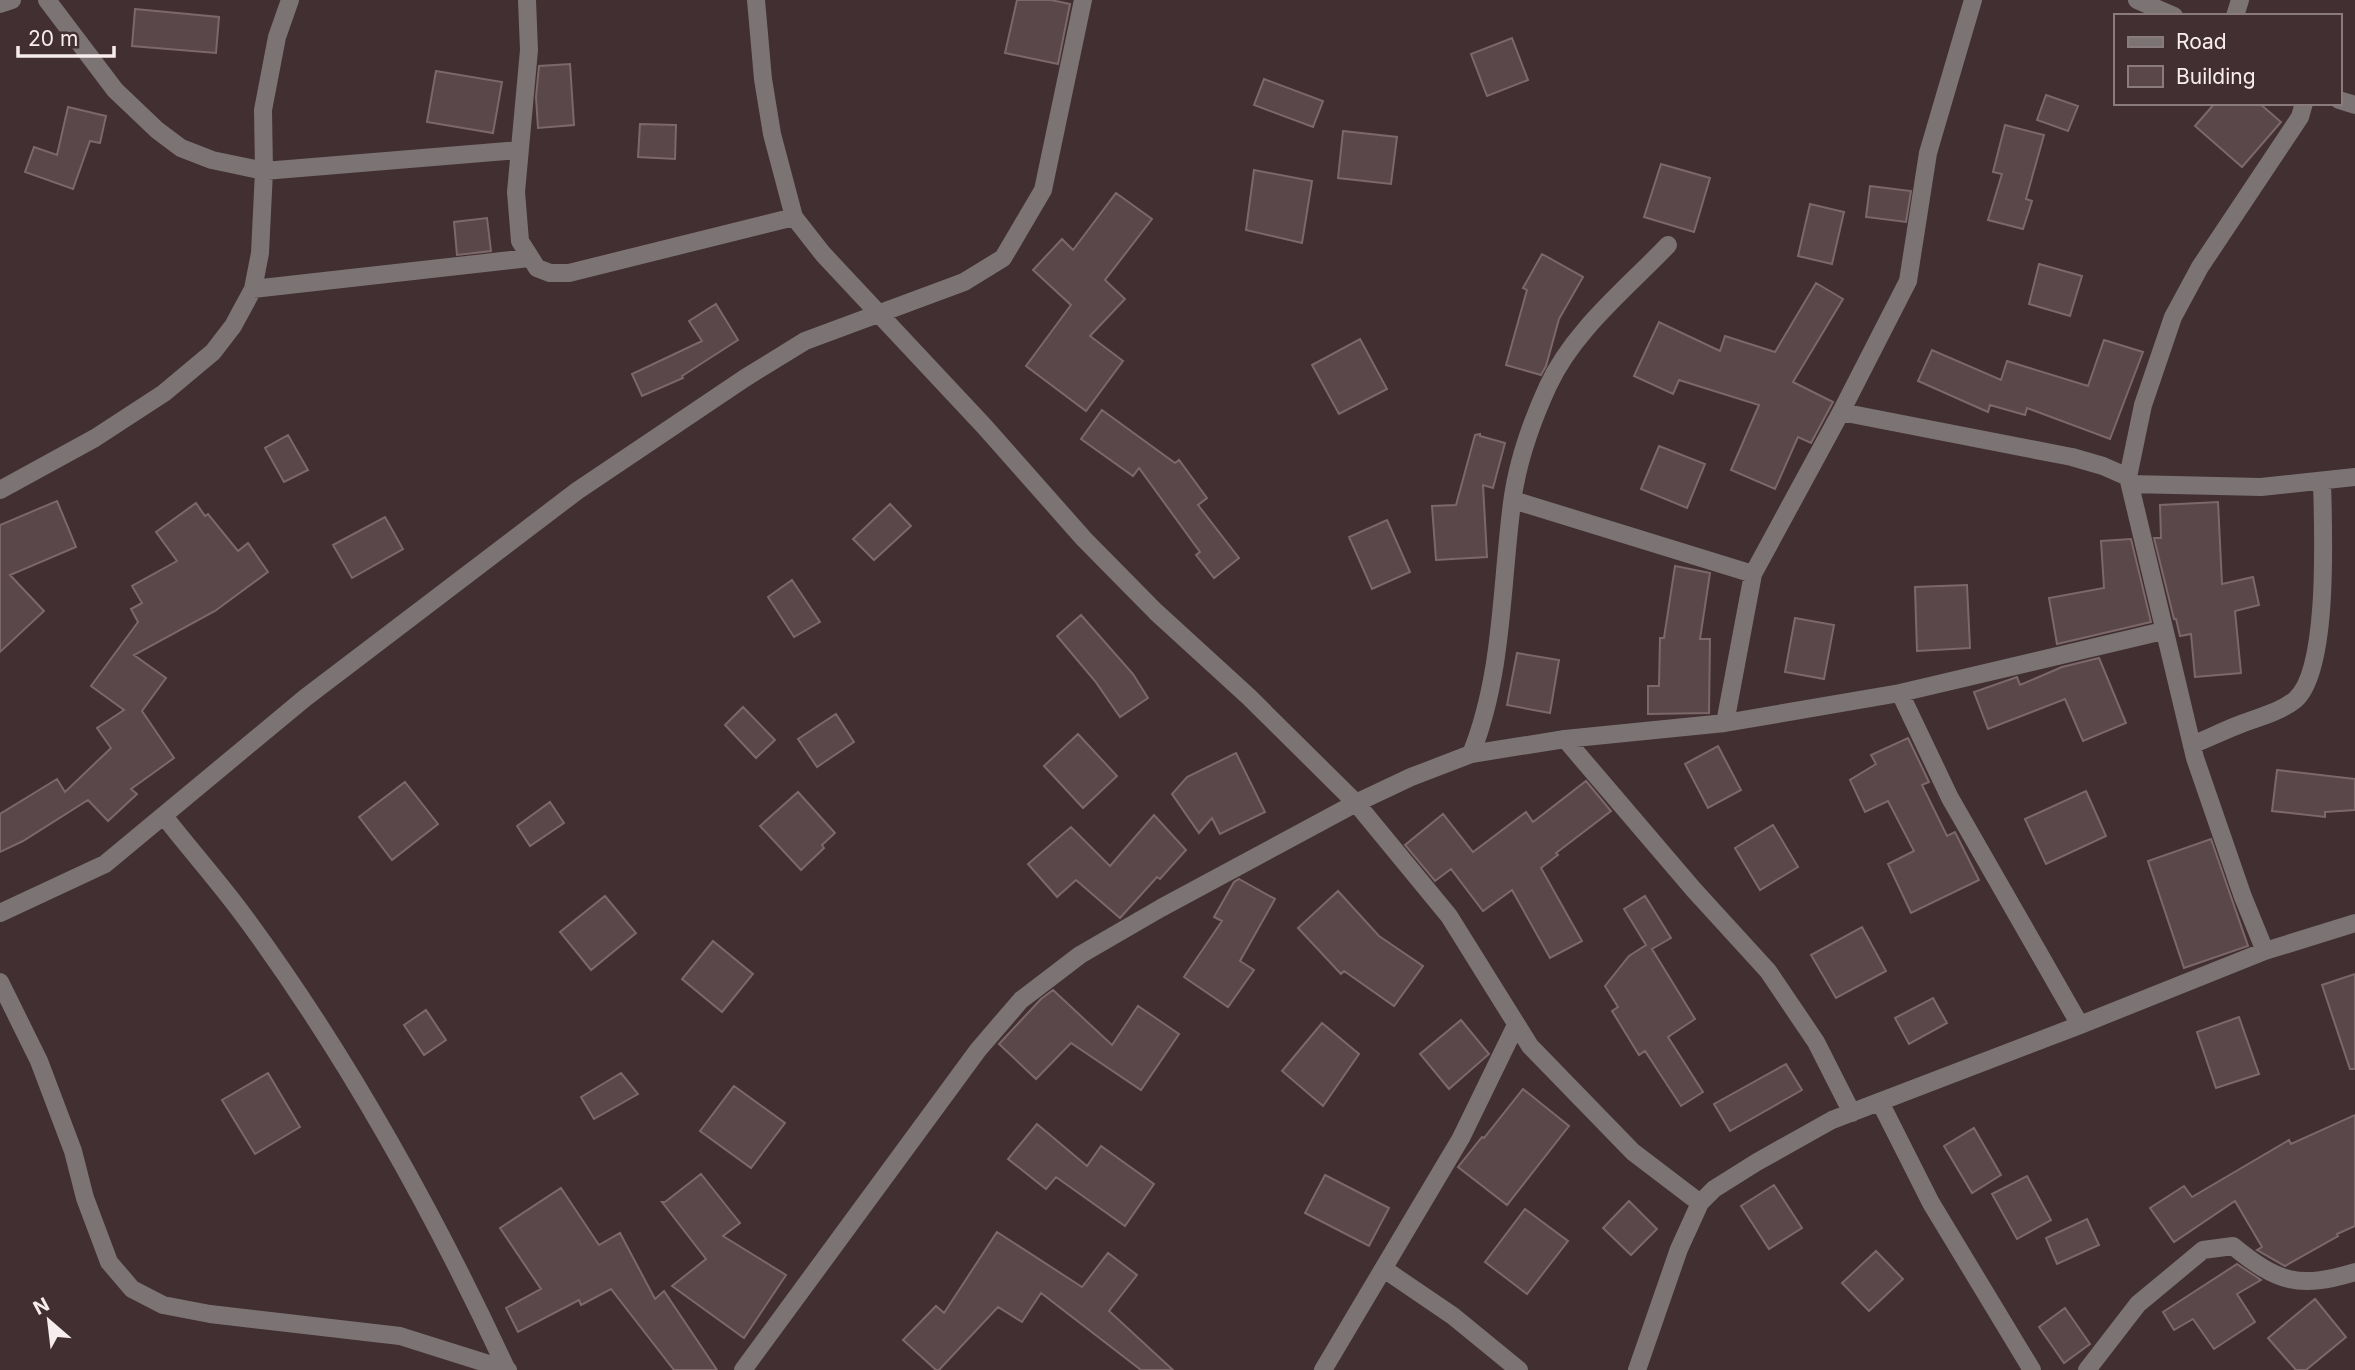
<svg xmlns="http://www.w3.org/2000/svg" width="2355" height="1370" viewBox="0 0 2355 1370" font-family="Inter,sans-serif">
  <style>
    .building { fill: #594749; stroke: #7c686a; stroke-width: 2 }
    .lines { fill: none; stroke-linecap: round; stroke-linejoin: round }
    .minor { stroke: #7c7374; stroke-width: 18 }
  </style>
  <rect width="100%" height="100%" fill="#412f32"/>
  <!-- building -->
  <path class="building" d="M 1017,0 L 1051,0 L 1070,4 L 1058,64 L 1005,53 Z
    M 135,9 L 219,17 L 216,53 L 132,46 Z
    M 1512,38 L 1528,80 L 1487,96 L 1471,54 Z
    M 570,64 L 574,125 L 538,128 L 536,97 L 539,66 Z
    M 436,71 L 502,82 L 493,133 L 427,122 Z
    M 1264,79 L 1323,101 L 1313,127 L 1254,105 Z
    M 2046,95 L 2078,106 L 2068,131 L 2037,120 Z
    M 2215,103 L 2259,103 L 2281,122 L 2242,167 L 2195,126 Z
    M 68,107 L 106,116 L 100,143 L 90,141 L 73,189 L 25,172 L 34,147 L 57,155 Z
    M 640,124 L 676,125 L 675,159 L 638,157 Z
    M 2005,125 L 2044,135 L 2026,199 L 2032,201 L 2023,229 L 1988,220 L 2002,174 L 1993,172 Z
    M 1343,131 L 1397,137 L 1391,184 L 1338,178 Z
    M 1661,164 L 1710,178 L 1694,232 L 1644,217 Z
    M 1254,170 L 1312,181 L 1302,243 L 1246,230 Z
    M 1870,186 L 1911,191 L 1906,222 L 1866,217 Z
    M 1116,193 L 1152,219 L 1105,280 L 1125,299 L 1090,336 L 1123,361 L 1086,411 L 1026,366 L 1071,305 L 1033,270 L 1062,239 L 1073,250 Z
    M 1810,204 L 1844,212 L 1832,264 L 1798,256 Z
    M 487,218 L 491,251 L 457,255 L 454,222 Z
    M 1542,254 L 1583,277 L 1559,319 L 1546,366 L 1541,375 L 1506,365 L 1527,290 L 1523,288 Z
    M 2039,264 L 2082,276 L 2070,316 L 2029,304 Z
    M 1816,283 L 1843,299 L 1793,382 L 1833,402 L 1811,443 L 1798,437 L 1775,489 L 1731,470 L 1759,405 L 1679,380 L 1673,394 L 1634,376 L 1659,322 L 1720,351 L 1725,336 L 1775,352 Z
    M 716,304 L 738,340 L 682,376 L 683,378 L 642,396 L 632,374 L 702,341 L 689,321 Z
    M 1360,339 L 1387,389 L 1339,414 L 1312,365 Z
    M 2104,340 L 2143,352 L 2110,439 L 2027,408 L 2025,415 L 1990,405 L 1988,412 L 1918,381 L 1932,350 L 2001,380 L 2007,361 L 2088,386 Z
    M 1102,410 L 1175,463 L 1179,460 L 1207,498 L 1198,505 L 1239,558 L 1214,578 L 1196,555 L 1200,552 L 1139,468 L 1133,476 L 1081,439 Z
    M 288,435 L 308,470 L 284,482 L 265,448 Z
    M 1475,435 L 1480,434 L 1480,436 L 1505,443 L 1493,488 L 1483,485 L 1487,557 L 1436,560 L 1432,506 L 1456,505 Z
    M 1659,446 L 1705,464 L 1687,508 L 1641,489 Z
    M 57,501 L 76,547 L 10,575 L 44,611 L 0,652 L 0,525 Z
    M 2218,502 L 2222,584 L 2253,577 L 2259,605 L 2235,611 L 2241,673 L 2195,677 L 2191,634 L 2180,636 L 2176,619 L 2174,619 L 2154,538 L 2161,538 L 2160,505 Z
    M 196,503 L 205,516 L 208,514 L 238,551 L 248,543 L 268,572 L 215,611 L 134,655 L 166,678 L 142,711 L 174,758 L 131,789 L 137,794 L 108,821 L 88,800 L 23,841 L 0,852 L 0,814 L 57,779 L 65,792 L 111,748 L 97,728 L 124,710 L 91,686 L 138,622 L 131,609 L 142,603 L 132,586 L 177,561 L 156,532 Z
    M 890,504 L 911,526 L 874,560 L 853,539 Z
    M 385,517 L 403,549 L 352,578 L 333,545 Z
    M 1387,520 L 1410,572 L 1372,589 L 1349,537 Z
    M 2131,539 L 2151,622 L 2057,644 L 2049,598 L 2104,588 L 2101,541 Z
    M 1675,566 L 1710,573 L 1700,639 L 1710,639 L 1709,713 L 1648,714 L 1648,686 L 1659,686 L 1660,638 L 1664,638 Z
    M 792,580 L 820,622 L 794,637 L 768,597 Z
    M 1967,585 L 1970,648 L 1917,651 L 1915,587 Z
    M 1081,615 L 1133,674 L 1148,698 L 1120,717 L 1095,681 L 1057,636 Z
    M 1795,618 L 1834,625 L 1824,679 L 1785,672 Z
    M 1517,653 L 1559,660 L 1550,713 L 1507,705 Z
    M 2099,658 L 2126,723 L 2083,741 L 2065,699 L 1988,729 L 1974,692 L 2017,677 L 2020,685 L 2062,667 Z
    M 743,707 L 775,740 L 756,758 L 725,725 Z
    M 836,714 L 854,742 L 817,767 L 798,739 Z
    M 1078,734 L 1117,776 L 1083,808 L 1044,766 Z
    M 1908,738 L 1929,782 L 1922,785 L 1947,836 L 1955,832 L 1979,880 L 1911,913 L 1888,864 L 1914,851 L 1888,801 L 1865,812 L 1850,780 L 1876,764 L 1871,755 Z
    M 1718,746 L 1741,790 L 1708,808 L 1685,764 Z
    M 1236,753 L 1265,812 L 1220,834 L 1212,818 L 1199,833 L 1172,794 L 1187,777 Z
    M 2277,770 L 2355,779 L 2355,810 L 2325,812 L 2325,817 L 2272,811 Z
    M 1586,781 L 1611,811 L 1556,853 L 1558,855 L 1541,868 L 1582,941 L 1550,958 L 1512,890 L 1483,911 L 1451,869 L 1435,881 L 1405,845 L 1443,814 L 1473,852 L 1526,812 L 1533,822 Z
    M 405,782 L 438,824 L 392,860 L 359,817 Z
    M 2086,791 L 2106,836 L 2046,864 L 2025,819 Z
    M 798,792 L 835,833 L 822,845 L 824,848 L 801,870 L 760,826 Z
    M 550,802 L 564,823 L 530,846 L 517,826 Z
    M 1154,815 L 1186,850 L 1160,879 L 1157,877 L 1120,918 L 1076,880 L 1057,897 L 1028,864 L 1071,827 L 1110,866 Z
    M 1773,825 L 1798,867 L 1760,890 L 1735,848 Z
    M 2211,839 L 2248,946 L 2184,968 L 2148,861 Z
    M 1239,879 L 1275,899 L 1240,961 L 1254,970 L 1228,1007 L 1184,977 L 1222,921 L 1214,917 L 1234,882 Z
    M 1338,891 L 1379,936 L 1423,966 L 1394,1006 L 1344,971 L 1341,974 L 1298,928 Z
    M 605,896 L 636,933 L 591,970 L 560,932 Z
    M 1645,896 L 1671,938 L 1652,949 L 1695,1019 L 1668,1037 L 1703,1092 L 1681,1106 L 1645,1051 L 1639,1055 L 1612,1011 L 1618,1007 L 1605,986 L 1629,956 L 1646,945 L 1624,909 Z
    M 1862,927 L 1886,971 L 1836,998 L 1811,955 Z
    M 713,941 L 753,974 L 722,1012 L 682,979 Z
    M 2355,974 L 2355,1069 L 2350,1069 L 2322,985 Z
    M 1053,990 L 1112,1045 L 1138,1006 L 1179,1034 L 1141,1090 L 1071,1043 L 1036,1079 L 999,1044 L 1041,999 Z
    M 1933,998 L 1947,1023 L 1909,1044 L 1895,1018 Z
    M 426,1010 L 446,1040 L 424,1055 L 404,1025 Z
    M 2239,1017 L 2259,1074 L 2216,1088 L 2197,1032 Z
    M 1461,1020 L 1489,1054 L 1449,1089 L 1420,1054 Z
    M 1322,1023 L 1359,1054 L 1323,1106 L 1282,1071 Z
    M 1786,1064 L 1802,1090 L 1730,1131 L 1714,1104 Z
    M 268,1073 L 300,1127 L 255,1154 L 222,1100 Z
    M 621,1073 L 638,1094 L 594,1119 L 581,1097 Z
    M 734,1086 L 785,1123 L 751,1168 L 700,1131 Z
    M 1523,1089 L 1569,1126 L 1507,1205 L 1458,1167 L 1482,1137 L 1484,1138 Z
    M 2355,1115 L 2355,1226 L 2337,1234 L 2338,1236 L 2285,1266 L 2257,1250 L 2262,1247 L 2235,1201 L 2174,1242 L 2150,1208 L 2184,1186 L 2192,1197 L 2289,1140 L 2291,1144 Z
    M 1037,1124 L 1087,1166 L 1101,1146 L 1154,1184 L 1125,1226 L 1056,1177 L 1046,1189 L 1008,1159 Z
    M 1974,1128 L 2001,1175 L 1972,1193 L 1944,1146 Z
    M 701,1174 L 740,1223 L 723,1236 L 786,1275 L 744,1338 L 672,1286 L 706,1259 L 662,1202 L 665,1202 Z
    M 1325,1175 L 1389,1208 L 1369,1246 L 1305,1213 Z
    M 2027,1176 L 2051,1220 L 2017,1239 L 1992,1194 Z
    M 1774,1185 L 1802,1228 L 1769,1249 L 1741,1206 Z
    M 561,1188 L 599,1245 L 620,1233 L 655,1299 L 664,1291 L 717,1370 L 674,1370 L 611,1289 L 581,1305 L 579,1300 L 518,1332 L 506,1308 L 541,1289 L 500,1228 Z
    M 1629,1201 L 1657,1229 L 1631,1255 L 1603,1228 Z
    M 1525,1209 L 1568,1241 L 1527,1294 L 1485,1262 Z
    M 2087,1219 L 2099,1245 L 2057,1264 L 2046,1238 Z
    M 997,1232 L 1082,1287 L 1108,1253 L 1137,1275 L 1109,1311 L 1173,1370 L 1141,1370 L 1041,1293 L 1022,1322 L 998,1307 L 939,1370 L 936,1370 L 903,1340 L 936,1306 L 944,1313 Z
    M 1876,1251 L 1903,1279 L 1869,1311 L 1842,1283 Z
    M 2237,1264 L 2261,1280 L 2237,1294 L 2255,1322 L 2214,1349 L 2193,1319 L 2174,1330 L 2163,1312 Z
    M 2315,1299 L 2346,1337 L 2306,1370 L 2296,1370 L 2268,1338 Z
    M 2065,1308 L 2090,1344 L 2064,1363 L 2039,1327 Z"/>
  <g class="lines">
    <!-- minor -->
    <path class="minor" d="M 47,0 L 115,90 L 157,130 L 181,148 L 212,160 L 264,171 L 519,150
      M 527,0 L 529,50 L 516,192 L 520,241 L 537,268 L 550,273 L 569,273 L 794,217
      M 756,0 L 763,79 L 772,134 L 794,217 L 823,254 L 984,426 L 1084,539 L 1156,612 L 1249,697 L 1356,803 L 1449,916 L 1530,1046 L 1633,1152 L 1700,1203
      M 2137,0 L 2174,16
      M 0,4 L 12,0
      M 2235,16 L 2240,0
      M 2339,100 L 2355,105
      M 253,289 L 529,258
      M 1841,412 L 2072,457 L 2103,466 L 2128,477
      M 2130,484 L 2261,487 L 2355,477
      M 0,490 L 95,438 L 164,393 L 213,352 L 233,326 L 253,289 L 260,253 L 264,171 L 263,110 L 277,37 L 290,0
      M 1513,500 L 1753,574
      M 1900,693 L 1950,798 L 2080,1025
      M 1725,723 L 1753,574 L 1841,412 L 1908,281 L 1928,153 L 1973,0
      M 1565,739 L 1694,890 L 1768,971 L 1816,1042 L 1852,1113
      M 2192,745 C 2209,738 2225,730 2241,724 C 2259,717 2280,712 2295,700 C 2330,670 2323,526 2322,481
      M 1471,754 C 1503,675 1501,587 1512,503 C 1517,463 1531,423 1548,386 C 1573,331 1627,288 1668,245
      M 164,816 C 191,851 221,884 247,920 C 349,1059 434,1213 507,1370
      M 0,913 L 105,864 L 305,698 L 577,491 L 745,378 L 805,341 L 964,282 L 1003,258 L 1043,190 L 1083,0
      M 2265,951 L 2243,897 L 2195,758 L 2128,477 L 2143,405 L 2173,317 L 2200,267 L 2300,117 L 2304,103
      M 0,982 L 39,1061 L 73,1151 L 85,1198 L 109,1262 L 132,1289 L 163,1305 L 210,1314 L 400,1336 L 508,1370
      M 1880,1102 L 1931,1203 L 2032,1370
      M 1384,1269 L 1453,1316 L 1519,1370
      M 743,1370 L 978,1050 L 1021,1000 L 1080,955 L 1161,908 L 1356,803 L 1411,777 L 1471,754 L 1565,739 L 1725,723 L 1900,693 L 2163,631
      M 1323,1370 L 1461,1138 L 1516,1025
      M 1637,1370 L 1679,1249 L 1700,1203 L 1714,1189 L 1757,1162 L 1832,1120 L 2080,1025 L 2265,951 L 2355,923
      M 2087,1370 L 2138,1304 L 2203,1250 L 2233,1246 C 2278,1283 2299,1289 2355,1272"/>
  </g>
  <!-- legend -->
  <rect x="2114" y="14" width="228" height="91" fill="#412f32" stroke="#8a7b7d" stroke-width="2"/>
  <rect x="2128" y="37" width="35" height="10" fill="#7c7374" stroke="#8a7b7d" stroke-width="2"/>
  <text x="2176" y="49" font-size="21" fill="#f8edee">Road</text>
  <rect x="2128" y="66" width="35" height="21" fill="#594749" stroke="#8a7b7d" stroke-width="2"/>
  <text x="2176" y="84" font-size="21" fill="#f8edee">Building</text>
  <!-- north arrow -->
  <g transform="translate(49 1321) rotate(332)" stroke="#412f32" stroke-width="5" paint-order="stroke">
  <path d="M0-5L12 26L0 18L-12 26Z" fill="#f8edee"/>
  <text y="-10" font-size="19" font-weight="bold" text-anchor="middle" fill="#f8edee">N</text>
  </g>
  <!-- scale -->
  <path d="M18 46v10h96v-10" fill="none" stroke="#f8edee" stroke-width="3.5"/>
  <text x="28" y="46" font-size="21" fill="#f8edee" stroke="#412f32" stroke-width="5" paint-order="stroke">20 m</text>
</svg>
